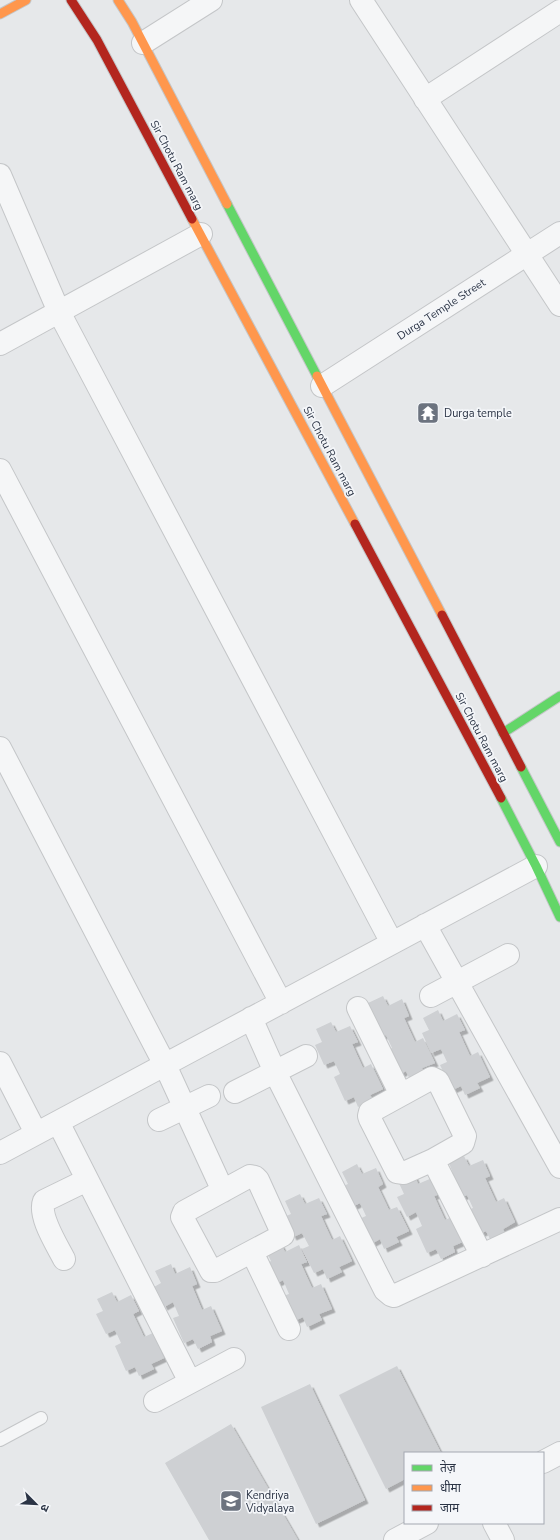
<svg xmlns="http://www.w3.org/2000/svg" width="560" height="1540" viewBox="0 0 560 1540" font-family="'Nunito Sans','Noto Sans Devanagari',sans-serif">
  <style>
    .building { fill: #ced0d3; filter: url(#shadow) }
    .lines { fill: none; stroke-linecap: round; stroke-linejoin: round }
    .lane-casing { stroke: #c4c6c8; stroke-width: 14 }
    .street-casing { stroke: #c4c6c8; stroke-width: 24 }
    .fast-casing { stroke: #c4c6c8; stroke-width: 11 }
    .slow-casing { stroke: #c4c6c8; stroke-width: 11 }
    .jam-casing { stroke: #c4c6c8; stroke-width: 11 }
    .lane { stroke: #f5f6f7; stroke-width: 12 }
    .street { stroke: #f5f6f7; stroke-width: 22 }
    .fast { stroke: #63d668; stroke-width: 9 }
    .slow { stroke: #ff974d; stroke-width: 9 }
    .jam { stroke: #b3261e; stroke-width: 9 }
    .labels { text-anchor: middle; stroke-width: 3.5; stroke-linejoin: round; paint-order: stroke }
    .street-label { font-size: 11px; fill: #2b3445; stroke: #f4f6f9 }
    .poi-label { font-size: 11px; fill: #2b3445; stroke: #f4f6f9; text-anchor: start }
  </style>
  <defs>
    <filter id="shadow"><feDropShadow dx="3.5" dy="3.5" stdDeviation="0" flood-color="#0004"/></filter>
  </defs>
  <rect width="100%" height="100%" fill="#e6e8ea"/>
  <!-- building -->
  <path class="building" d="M 383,996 L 388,1006 L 402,999 L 409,1016 L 404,1018 L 415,1042 L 423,1038 L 435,1063 L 422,1068 L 424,1074 L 410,1080 L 406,1071 L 397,1076 L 385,1051 L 392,1048 L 386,1035 L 376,1039 L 373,1016 L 368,1003 Z
    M 438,1010 L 443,1021 L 457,1014 L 465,1030 L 459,1032 L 470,1056 L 478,1052 L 490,1077 L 477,1083 L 480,1088 L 465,1095 L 461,1086 L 452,1090 L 440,1065 L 447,1062 L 441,1049 L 431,1053 L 422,1033 L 429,1030 L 423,1018 Z
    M 331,1022 L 336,1032 L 350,1026 L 358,1042 L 352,1044 L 363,1068 L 371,1064 L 383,1089 L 370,1095 L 373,1100 L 358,1107 L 354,1097 L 345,1101 L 334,1077 L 340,1074 L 334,1061 L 324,1065 L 315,1045 L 322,1042 L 316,1029 Z
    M 464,1156 L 469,1166 L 483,1160 L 490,1176 L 485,1178 L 496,1202 L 504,1198 L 515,1222 L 503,1229 L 505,1234 L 491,1241 L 486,1231 L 478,1235 L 466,1211 L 473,1208 L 467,1195 L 457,1199 L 448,1179 L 454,1176 L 449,1163 Z
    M 357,1164 L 362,1174 L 376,1168 L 383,1184 L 378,1187 L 389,1210 L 397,1207 L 409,1231 L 396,1237 L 399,1242 L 384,1249 L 380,1239 L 371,1244 L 359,1219 L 366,1216 L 360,1203 L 350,1208 L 341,1187 L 348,1184 L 342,1172 Z
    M 414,1174 L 418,1184 L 432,1178 L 440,1194 L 434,1196 L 445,1220 L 454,1216 L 465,1241 L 453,1246 L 455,1252 L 441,1259 L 436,1249 L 427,1253 L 416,1229 L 422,1226 L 416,1212 L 407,1217 L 397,1197 L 404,1194 L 398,1181 Z
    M 300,1194 L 305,1204 L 319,1198 L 327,1214 L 321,1216 L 332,1240 L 340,1236 L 352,1261 L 339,1267 L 342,1272 L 327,1279 L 323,1269 L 314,1273 L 302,1249 L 309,1246 L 302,1233 L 293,1237 L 284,1217 L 291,1214 L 285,1201 Z
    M 280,1242 L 285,1252 L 299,1245 L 307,1262 L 301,1264 L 312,1288 L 321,1284 L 332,1309 L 319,1314 L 322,1320 L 307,1327 L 303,1317 L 294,1321 L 283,1296 L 289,1294 L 283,1280 L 274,1285 L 264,1265 L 271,1261 L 265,1249 Z
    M 171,1264 L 175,1274 L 190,1267 L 197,1284 L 192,1286 L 202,1310 L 211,1306 L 222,1331 L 210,1336 L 212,1342 L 198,1349 L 193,1339 L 184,1343 L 173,1318 L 179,1316 L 173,1302 L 164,1307 L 154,1287 L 161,1283 L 155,1271 Z
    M 112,1292 L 117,1302 L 131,1295 L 139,1311 L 133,1314 L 144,1337 L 153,1333 L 164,1358 L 151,1364 L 154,1369 L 139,1376 L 135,1367 L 126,1371 L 115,1346 L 121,1343 L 115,1330 L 106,1334 L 96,1314 L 103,1311 L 97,1299 Z
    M 397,1366 L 441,1453 L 405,1453 L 405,1479 L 386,1489 L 339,1395 Z
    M 310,1384 L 365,1500 L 316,1524 L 261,1407 Z
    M 231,1424 L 298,1540 L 209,1540 L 165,1463 Z"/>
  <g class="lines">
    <!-- lane casing -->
    <g class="lane-casing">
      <path id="lane" d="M 0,1440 L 41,1418"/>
    </g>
    <!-- street casing -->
    <g class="street-casing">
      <path id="street" d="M 361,0 L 560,305
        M 143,43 L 211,0
        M 425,99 L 560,11
        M 0,175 L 59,312 L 392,943
        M 0,344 L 201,234
        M 322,386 L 560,233
        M 0,470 L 281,1003
        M 0,748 L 165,1065 L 223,1191
        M 425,925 L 560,1167
        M 431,996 L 508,955
        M 358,1008 L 401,1095
        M 251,1018 L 275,1072 L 385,1290 L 391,1295 L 394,1296 L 560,1219
        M 0,1063 L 36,1133
        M 432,1078 L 438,1081 L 465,1136 L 463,1143 L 433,1160 L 404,1173 L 397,1172 L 370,1119 L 369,1116 L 370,1112 Z
        M 235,1092 L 306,1056
        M 159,1120 L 209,1096
        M 58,1122 L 190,1382
        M 0,1153 L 536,866
        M 433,1160 L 482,1256
        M 250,1176 L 255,1177 L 258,1180 L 283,1235 L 215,1271 L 211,1271 L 182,1217 L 184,1212 Z
        M 252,1252 L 289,1329
        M 64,1259 C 57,1245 38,1216 44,1201 L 87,1180
        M 155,1401 L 234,1359
        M 543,1462 L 560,1453
        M 494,1523 L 503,1540
        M 395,1540 L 427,1523"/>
    </g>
    <!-- fast casing -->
    <g class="fast-casing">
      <path id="fast" d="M 227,204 L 317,376
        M 503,733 L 560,696
        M 521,767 L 560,842
        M 501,798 L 536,866 L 560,917"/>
    </g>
    <!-- slow casing -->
    <g class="slow-casing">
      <path id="slow" d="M 118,0 L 132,22 L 227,204
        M 0,14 L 26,0
        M 192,219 L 355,524
        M 317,376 L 442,615"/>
    </g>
    <!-- jam casing -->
    <g class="jam-casing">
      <path id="jam" d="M 71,0 L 97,40 L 192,219
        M 355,524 L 501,798
        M 442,615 L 521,767"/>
    </g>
    <!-- lane -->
    <use href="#lane" class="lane"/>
    <!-- street -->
    <use href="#street" class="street"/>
    <!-- fast -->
    <use href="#fast" class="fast"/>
    <!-- slow -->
    <use href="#slow" class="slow"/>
    <!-- jam -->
    <use href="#jam" class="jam"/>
  </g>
  <!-- icons -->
  <defs>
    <g id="temple-square" transform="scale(1.15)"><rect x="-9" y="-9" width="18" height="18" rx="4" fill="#6c737f" stroke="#f4f6f9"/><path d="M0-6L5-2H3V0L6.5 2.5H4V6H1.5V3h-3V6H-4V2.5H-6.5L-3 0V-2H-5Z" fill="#fff"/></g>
    <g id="school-square" transform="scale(1.15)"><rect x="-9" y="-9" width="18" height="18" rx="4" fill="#6c737f" stroke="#f4f6f9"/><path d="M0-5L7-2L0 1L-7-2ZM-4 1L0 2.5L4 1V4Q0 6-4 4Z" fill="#fff"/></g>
  </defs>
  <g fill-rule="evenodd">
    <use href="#temple-square" x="428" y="413"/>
    <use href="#school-square" x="231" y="1501"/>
  </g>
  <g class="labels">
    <!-- street labels -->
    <g class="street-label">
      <text transform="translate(177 165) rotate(62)" y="4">Sir Chotu Ram marg</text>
      <text transform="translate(441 309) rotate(-33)" y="4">Durga Temple Street</text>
      <text transform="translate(330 451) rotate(62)" y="4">Sir Chotu Ram marg</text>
      <text transform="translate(482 737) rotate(62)" y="4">Sir Chotu Ram marg</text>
    </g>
    <!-- poi labels -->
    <g class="poi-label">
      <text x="444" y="417">Durga temple</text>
      <text x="246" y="1499">Kendriya<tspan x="246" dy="13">Vidyalaya</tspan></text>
    </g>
  </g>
  <!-- legend -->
  <rect x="404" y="1452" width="140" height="72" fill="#f4f6f9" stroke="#a4a8b1"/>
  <rect x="412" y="1465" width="20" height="6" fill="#63d668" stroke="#a4a8b1"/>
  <text x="440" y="1472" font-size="12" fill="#2b3445">तेज़</text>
  <rect x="412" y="1485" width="20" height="6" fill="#ff974d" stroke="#a4a8b1"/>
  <text x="440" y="1492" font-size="12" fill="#2b3445">धीमा</text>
  <rect x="412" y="1505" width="20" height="6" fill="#b3261e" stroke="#a4a8b1"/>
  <text x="440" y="1512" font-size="12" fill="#2b3445">जाम</text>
  <!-- north arrow -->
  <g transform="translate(36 1504) rotate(114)" stroke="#f4f6f9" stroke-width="3" paint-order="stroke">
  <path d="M0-3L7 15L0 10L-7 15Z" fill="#2b3445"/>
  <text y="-6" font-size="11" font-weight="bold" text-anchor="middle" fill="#2b3445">उ</text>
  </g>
</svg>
